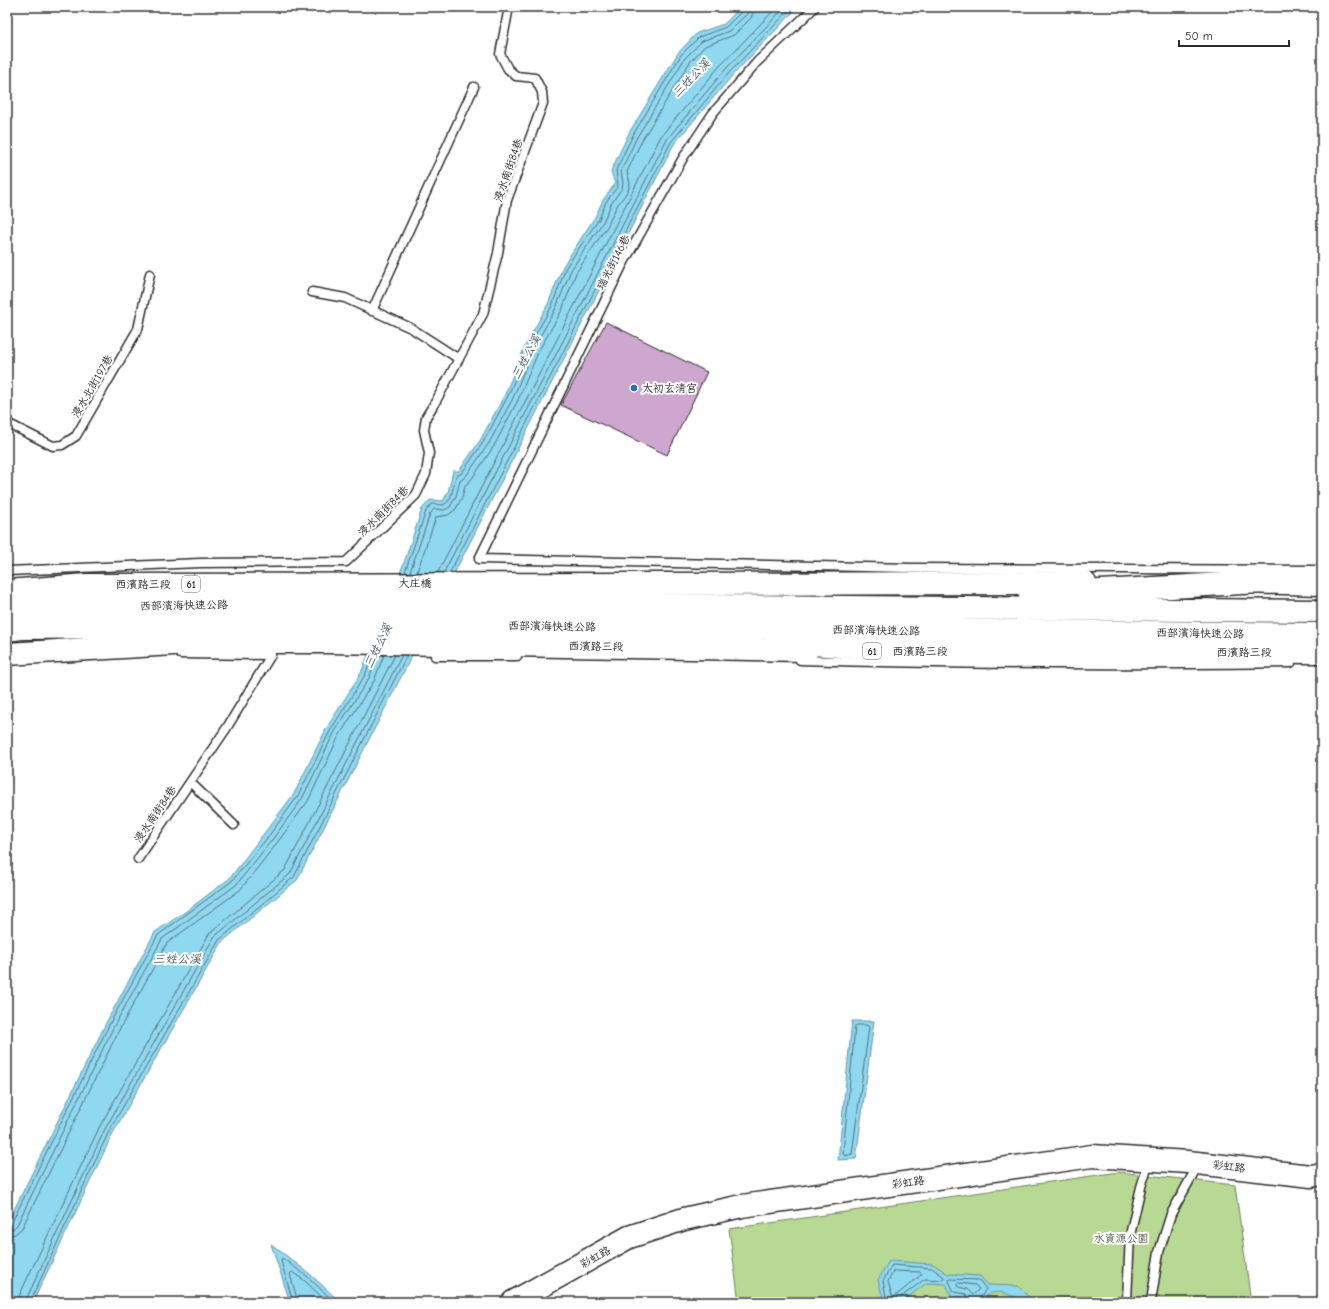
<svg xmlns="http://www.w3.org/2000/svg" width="1329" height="1309" viewBox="0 0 1329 1309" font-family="'Comic Neue','LXGW WenKai TC',sans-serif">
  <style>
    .green { fill: #b7d993; stroke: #71825f }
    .water { fill: #8fd8f0; stroke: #6793a1 }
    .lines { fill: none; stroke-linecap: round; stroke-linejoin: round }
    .shore { stroke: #53707a; stroke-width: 1 }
    .building { fill: #cea7cf; stroke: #2b2b2b }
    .lane-casing { stroke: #2b2b2b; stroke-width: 11 }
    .secondary-casing { stroke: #2b2b2b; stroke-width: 25 }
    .primary-casing { stroke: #2b2b2b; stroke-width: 25 }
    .highway-casing { stroke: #2b2b2b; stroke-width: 25 }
    .lane { stroke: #fff; stroke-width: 8 }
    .secondary { stroke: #fff; stroke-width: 22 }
    .primary { stroke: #fff; stroke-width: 22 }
    .highway { stroke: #fff; stroke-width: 22 }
    .poi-dot { fill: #1f6fb2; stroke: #fff; stroke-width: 1.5 }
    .labels { text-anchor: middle; stroke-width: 4; stroke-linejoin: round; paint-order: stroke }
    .shield { fill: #fff; stroke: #6b6b6b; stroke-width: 1 }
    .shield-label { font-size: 10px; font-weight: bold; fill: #2b2b2b }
    .street-label { font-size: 11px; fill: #2b2b2b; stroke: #fff }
    .poi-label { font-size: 11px; fill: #2b2b2b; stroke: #fff; text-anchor: start }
    .park-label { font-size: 11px; fill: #555f4a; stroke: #fff }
    .water-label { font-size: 12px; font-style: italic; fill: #495f66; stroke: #fff }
  </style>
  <rect width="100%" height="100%" fill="#fff"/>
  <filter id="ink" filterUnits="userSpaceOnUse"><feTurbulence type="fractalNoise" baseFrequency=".025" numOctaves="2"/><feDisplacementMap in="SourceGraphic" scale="8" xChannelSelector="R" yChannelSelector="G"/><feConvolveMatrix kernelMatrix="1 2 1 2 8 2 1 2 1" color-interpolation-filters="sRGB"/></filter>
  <g filter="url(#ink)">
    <!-- green -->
    <path class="green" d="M 1119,1172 L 1235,1185 L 1251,1302 L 739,1302 L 729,1229 Z"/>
    <!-- water -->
    <path class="water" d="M 741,7 L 798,7 L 731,77 L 674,144 L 297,880 L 222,942 L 113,1133 L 33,1302 L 7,1302 L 7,1224 L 106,1023 L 155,932 L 185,912 L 230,878 L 294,794 L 326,729 L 361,673 L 405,560 L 422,509 L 430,500 L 443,501 L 448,492 L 453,471 L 459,471 L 481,439 L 505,394 L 526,344 L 548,304 L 563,266 L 595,217 L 603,200 L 615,184 L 611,171 L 629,133 L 678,53 L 697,33 L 724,24 Z
      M 852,1021 L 874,1021 L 856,1159 L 838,1160 Z
      M 271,1244 L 310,1274 L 340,1302 L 290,1302 Z
      M 889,1261 L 933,1264 L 948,1274 L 980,1276 L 988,1285 L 1018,1286 L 1034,1302 C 1014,1302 998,1280 980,1302 L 965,1302 L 963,1297 L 955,1297 L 956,1302 L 950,1302 L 951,1295 L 946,1284 L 927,1283 L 901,1302 L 884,1302 L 878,1280 Z"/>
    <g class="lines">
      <!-- shore -->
      <path class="shore" d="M 405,572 L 426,511 L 432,504 C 435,504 442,506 445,504 C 452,501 454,483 456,476 L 462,473 L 484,441 L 508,396 L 529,345 L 552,306 L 566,267 L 599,219 L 606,202 L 618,186 L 616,170 L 633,135 L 681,55 L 699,37 L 726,27 L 742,11 L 744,7
        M 410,572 L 430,514 L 434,509 L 444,510 L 450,507 L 456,496 L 460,481 L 466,476 L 489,443 L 513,398 L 534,347 L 556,308 L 571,270 L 603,222 L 611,204 L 622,188 L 623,183 L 621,171 L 637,137 L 685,58 L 702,41 L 729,31 L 747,14 L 749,7
        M 417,572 L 436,517 L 448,515 L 455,510 L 462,498 L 465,485 L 471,480 L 494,446 L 518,400 L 539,350 L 562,310 L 576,273 L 608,225 L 616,207 L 628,191 L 630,183 L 627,172 L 642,140 L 690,62 L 705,46 L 734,35 L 751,18 L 755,7
        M 438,572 L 661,136 L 719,67 L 777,7
        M 444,572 L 667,139 L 724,71 L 785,7
        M 450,572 L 671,142 L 728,74 L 792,7
        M 857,1025 L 867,1025 L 869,1027 L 852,1154 L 845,1156 L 843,1153 L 855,1027 Z
        M 7,1225 L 12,1222 L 109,1025 L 158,935 L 232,881 L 268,837 L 298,796 L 330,731 L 365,675 L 373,655
        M 7,1230 L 13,1229 L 17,1225 L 113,1028 L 162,939 L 236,885 L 272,840 L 302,799 L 334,733 L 369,678 L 378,655
        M 7,1236 L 15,1234 L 22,1228 L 119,1030 L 167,943 L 240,890 L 277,843 L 308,801 L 339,736 L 374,681 L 384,655
        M 894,1271 L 920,1272 L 922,1274 L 893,1298 L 888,1282 Z
        M 959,1283 L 975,1285 L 979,1289 L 973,1295 L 967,1289 L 958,1287 L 957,1285 Z
        M 19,1302 L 20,1294 L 100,1126 L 209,934 L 285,870 L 395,655
        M 25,1302 L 105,1129 L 214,937 L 290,874 L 402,655
        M 30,1302 L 109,1131 L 219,940 L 294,877 L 407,655
        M 293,1302 L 281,1261 L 282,1258 L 308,1277 L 334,1302
        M 298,1302 L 290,1274 L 292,1272 L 305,1281 L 327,1302
        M 887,1302 L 883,1281 L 892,1265 L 932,1268 L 944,1277 L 943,1280 L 925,1279 L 901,1297 L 899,1302
        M 969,1302 L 966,1294 L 954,1292 L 949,1281 L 949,1279 L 979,1280 L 986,1289 L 978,1302"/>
    </g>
    <!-- building -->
    <path class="building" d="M 606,322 L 707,372 L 667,455 L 561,405 Z"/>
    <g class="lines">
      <!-- lane casing -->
      <g class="lane-casing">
        <path id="lane" d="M 815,7 L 757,62 L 713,113 L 683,158 L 623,264 L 479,559 L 911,568 L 1322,570
          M 312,292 L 345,298 L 411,328 L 459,359
          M 372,311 L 474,87
          M 7,423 L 53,446 L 62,445 L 76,436 L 138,329 L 150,274
          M 7,571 L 200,563 L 346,562 L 416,495 L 426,474 L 429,453 L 424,430 L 426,417 L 436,401 L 483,314 L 498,253 L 507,200 L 543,103 L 542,92 L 535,78 L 516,76 L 508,69 L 500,54 L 509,7
          M 180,654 L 271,655
          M 435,656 L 517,656
          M 800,660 C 964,665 1127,665 1291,663
          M 190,782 L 234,825
          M 138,859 L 226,729 L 271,655
          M 1127,1300 L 1130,1235 L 1141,1187 L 1149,1161
          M 1151,1301 L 1159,1252 L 1171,1214 L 1198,1165"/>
      </g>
      <!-- secondary casing -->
      <g class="secondary-casing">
        <path id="secondary" d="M 513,1302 L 629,1237 L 684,1219 L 742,1206 L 1092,1156 L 1188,1162 L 1311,1176 L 1322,1174"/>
      </g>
      <!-- primary casing -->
      <g class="primary-casing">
        <path id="primary" d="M 1241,582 L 1322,584
          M 7,591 L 87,585 L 1085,583
          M 890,651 L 1322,652
          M 7,654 L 207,642 L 327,642 L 807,650"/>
      </g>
      <!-- highway casing -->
      <g class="highway-casing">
        <path id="highway" d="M 1030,595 L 1260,582
          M 7,608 L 346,603 L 1322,611
          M 7,630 L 21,628 L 431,624 L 1322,634
          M 785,642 L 908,651"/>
      </g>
      <!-- lane -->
      <use href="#lane" class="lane"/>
      <!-- secondary -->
      <use href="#secondary" class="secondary"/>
      <!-- primary -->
      <use href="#primary" class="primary"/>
      <!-- highway -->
      <use href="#highway" class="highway"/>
    </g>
  </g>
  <!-- markers -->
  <circle class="poi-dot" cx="634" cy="388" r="4"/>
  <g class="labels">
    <!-- shield labels -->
    <g class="shield">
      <rect x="182" y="576" width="18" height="16" rx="3"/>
      <rect x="863" y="643" width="18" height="16" rx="3"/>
    </g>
    <g class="shield-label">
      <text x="191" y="588">61</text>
      <text x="872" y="655">61</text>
    </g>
    <!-- street labels -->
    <g class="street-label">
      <text transform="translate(508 170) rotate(-71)" y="4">浸水南街84巷</text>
      <text transform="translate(613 262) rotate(-63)" y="4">瑞光街146巷</text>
      <text transform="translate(92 386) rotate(-60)" y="4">浸水北街197巷</text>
      <text transform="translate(383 511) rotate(-45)" y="4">浸水南街84巷</text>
      <text x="415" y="587">大庄橋</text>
      <text x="143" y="588">西濱路三段</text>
      <text transform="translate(184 605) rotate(-1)" y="4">西部濱海快速公路</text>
      <text transform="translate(552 626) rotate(1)" y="4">西部濱海快速公路</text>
      <text transform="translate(876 630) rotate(1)" y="4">西部濱海快速公路</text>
      <text transform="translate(1200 633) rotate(1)" y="4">西部濱海快速公路</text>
      <text transform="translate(596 646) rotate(1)" y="4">西濱路三段</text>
      <text x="920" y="655">西濱路三段</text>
      <text x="1244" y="656">西濱路三段</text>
      <text transform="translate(155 814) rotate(-56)" y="4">浸水南街84巷</text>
      <text transform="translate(1229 1166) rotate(7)" y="4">彩虹路</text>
      <text transform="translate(908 1182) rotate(-8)" y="4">彩虹路</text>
      <text transform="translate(595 1257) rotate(-29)" y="4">彩虹路</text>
    </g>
    <!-- poi labels -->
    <g class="poi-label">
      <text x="642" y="392">太初玄清宮</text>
    </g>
    <!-- park labels -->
    <g class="park-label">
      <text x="1121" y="1242">水資源公園</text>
    </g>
    <!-- water labels -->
    <g class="water-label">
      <text transform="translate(691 78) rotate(-46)" y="4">三姓公溪</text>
      <text transform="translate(526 357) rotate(-62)" y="4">三姓公溪</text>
      <text transform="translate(378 646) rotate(-64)" y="4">三姓公溪</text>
      <text x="177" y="963">三姓公溪</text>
    </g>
  </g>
  <!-- margin -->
  <rect width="1329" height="1309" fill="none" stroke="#fff" stroke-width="24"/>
  <rect x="12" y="12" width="1305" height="1285" fill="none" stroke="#2b2b2b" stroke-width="1.5" filter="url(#ink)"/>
  <!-- scale -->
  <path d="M1179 40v6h110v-6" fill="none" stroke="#2b2b2b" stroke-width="2"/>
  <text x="1185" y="40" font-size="12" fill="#2b2b2b" stroke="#ffffff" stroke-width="3" paint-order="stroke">50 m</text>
</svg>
